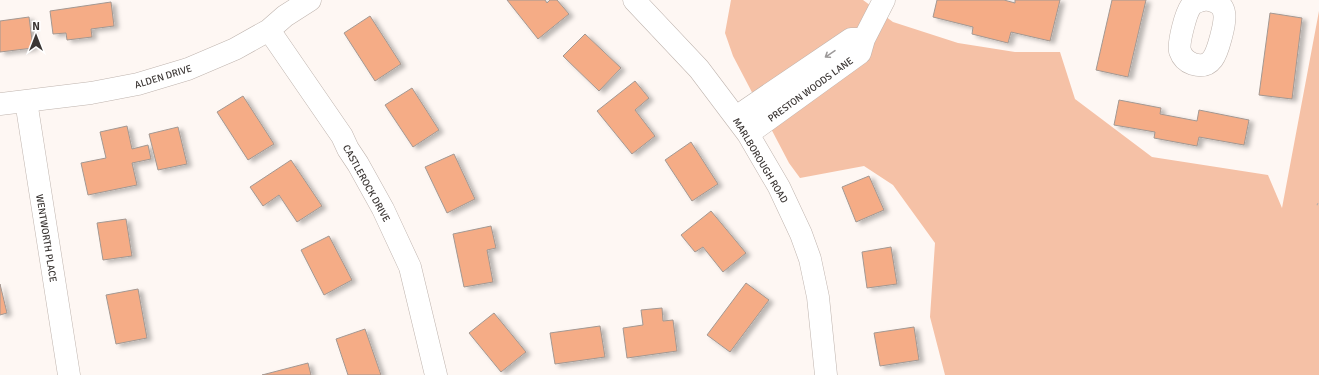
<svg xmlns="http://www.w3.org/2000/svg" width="1319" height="375" viewBox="0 0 1319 375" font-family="Signika,sans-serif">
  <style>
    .green { fill: #f5c1a6 }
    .building { fill: #f5ac86; stroke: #a39892; filter: url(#shadow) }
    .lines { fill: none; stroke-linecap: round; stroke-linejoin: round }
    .minor-casing { stroke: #bfb4ae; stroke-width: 23 }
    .path { stroke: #b1aba8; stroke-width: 2.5; stroke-dasharray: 1 3; stroke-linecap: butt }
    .minor { stroke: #fff; stroke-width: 22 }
    .oneway { stroke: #9d9a9a }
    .labels { text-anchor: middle; stroke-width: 4; stroke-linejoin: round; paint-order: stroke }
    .street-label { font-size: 10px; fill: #3b3634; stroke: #fff }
  </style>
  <defs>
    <filter id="shadow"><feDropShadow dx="4.5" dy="2.5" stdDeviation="2" flood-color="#0004"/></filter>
  </defs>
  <rect width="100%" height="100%" fill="#fef7f3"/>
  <!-- green -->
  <path class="green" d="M 731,0 L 863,0 L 893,22 L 958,43 L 1015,52 L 1060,52 L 1075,99 L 1152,157 L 1268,175 L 1282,208 L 1319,11 L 1319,375 L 945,375 L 930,317 L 935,243 L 893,185 L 864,166 L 800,178 L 789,163 L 733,56 L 725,33 Z"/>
  <!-- building -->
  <path class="building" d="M 507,0 L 545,0 L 547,3 L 550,0 L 557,0 L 569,14 L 538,39 Z
    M 937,0 L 1004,0 L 1015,3 L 1015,0 L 1060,0 L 1050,41 L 1011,32 L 1008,43 L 972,34 L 973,27 L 933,17 Z
    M 1112,0 L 1146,0 L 1128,77 L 1096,70 Z
    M 111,2 L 114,26 L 91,29 L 92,37 L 67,40 L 66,33 L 53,34 L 50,11 Z
    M 1270,13 L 1302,18 L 1292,99 L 1259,95 Z
    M 370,16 L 401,64 L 375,81 L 344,33 Z
    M 29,17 L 33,48 L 0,52 L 0,21 Z
    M 585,34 L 621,68 L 599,91 L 563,56 Z
    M 635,81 L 649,98 L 635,110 L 655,136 L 632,154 L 597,111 Z
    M 412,88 L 439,130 L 413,147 L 385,105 Z
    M 243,96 L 274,144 L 248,160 L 217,112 Z
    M 1119,100 L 1161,108 L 1160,114 L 1197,121 L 1199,110 L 1249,120 L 1244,145 L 1199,137 L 1197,146 L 1154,138 L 1155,132 L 1114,125 Z
    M 127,126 L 132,149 L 148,145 L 151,159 L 132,163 L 137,185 L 88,195 L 81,163 L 106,158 L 100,132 Z
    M 178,127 L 187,164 L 158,170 L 149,134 Z
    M 691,142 L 718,184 L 692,201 L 665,160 Z
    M 454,154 L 475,199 L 447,213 L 425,167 Z
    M 291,160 L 322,206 L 297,222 L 279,195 L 263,206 L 250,187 Z
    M 869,176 L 884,210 L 856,222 L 842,187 Z
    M 711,211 L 746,253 L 723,272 L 703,247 L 695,252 L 681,235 Z
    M 126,219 L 132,256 L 103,260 L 97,223 Z
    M 491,226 L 496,248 L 487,250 L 493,282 L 464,287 L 453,234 Z
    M 329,236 L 352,280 L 324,295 L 301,250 Z
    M 891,247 L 897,284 L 867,288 L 862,252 Z
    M 746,283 L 769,300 L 730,352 L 707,335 Z
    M 0,284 L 7,313 L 0,315 Z
    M 138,289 L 147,338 L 116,344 L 106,295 Z
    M 662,308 L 663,321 L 673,320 L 677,351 L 627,358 L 623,328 L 643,325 L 641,310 Z
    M 494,313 L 526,352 L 501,372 L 469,333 Z
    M 600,326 L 605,357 L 555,364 L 550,333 Z
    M 914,327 L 919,360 L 880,366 L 874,333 Z
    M 365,329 L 381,375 L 348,375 L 336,339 Z
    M 308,363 L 311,375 L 262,375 Z"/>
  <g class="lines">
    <!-- minor casing -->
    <g class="minor-casing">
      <path id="minor" d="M 634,0 L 699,69 L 748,134 L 779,187 L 801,234 L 810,259 L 818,297 L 826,375
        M 1203,0 C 1199,1 1195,2 1192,5 C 1186,11 1178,43 1180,51 C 1182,57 1187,62 1193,64 C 1213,70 1217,52 1221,37 C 1225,22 1230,4 1209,0
        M 269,30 L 342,136 L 348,149 L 358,164 L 383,209 L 410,267 L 436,375
        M 26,101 L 69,375
        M 0,104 L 91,93 L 138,84 L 188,69 L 235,49 L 269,30 L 285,16 L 310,0
        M 736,117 L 851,39 L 864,39
        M 748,134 L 860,53 L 864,39 L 884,0"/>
    </g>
    <!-- path -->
    <path class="path" d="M 1317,204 L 1319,205"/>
    <!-- minor -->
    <use href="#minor" class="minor"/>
  </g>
  <!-- one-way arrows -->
  <defs><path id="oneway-shaft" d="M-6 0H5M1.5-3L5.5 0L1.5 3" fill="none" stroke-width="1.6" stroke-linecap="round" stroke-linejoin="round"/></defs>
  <use class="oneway" href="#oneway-shaft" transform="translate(830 54) rotate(146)"/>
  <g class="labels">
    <!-- street labels -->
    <g class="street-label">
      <text transform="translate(163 76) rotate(-17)" y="4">ALDEN DRIVE</text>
      <text transform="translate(810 89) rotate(-36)" y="4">PRESTON WOODS LANE</text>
      <text transform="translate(761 160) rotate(59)" y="4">MARLBOROUGH ROAD</text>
      <text transform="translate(367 183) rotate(61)" y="4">CASTLEROCK DRIVE</text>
      <text transform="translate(47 238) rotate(81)" y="4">WENTWORTH PLACE</text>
    </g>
  </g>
  <!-- north arrow -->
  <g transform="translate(36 36)" stroke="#ffffff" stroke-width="3" paint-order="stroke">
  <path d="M0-3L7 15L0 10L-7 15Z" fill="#3b3634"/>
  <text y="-6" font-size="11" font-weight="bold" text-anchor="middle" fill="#3b3634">N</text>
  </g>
</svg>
